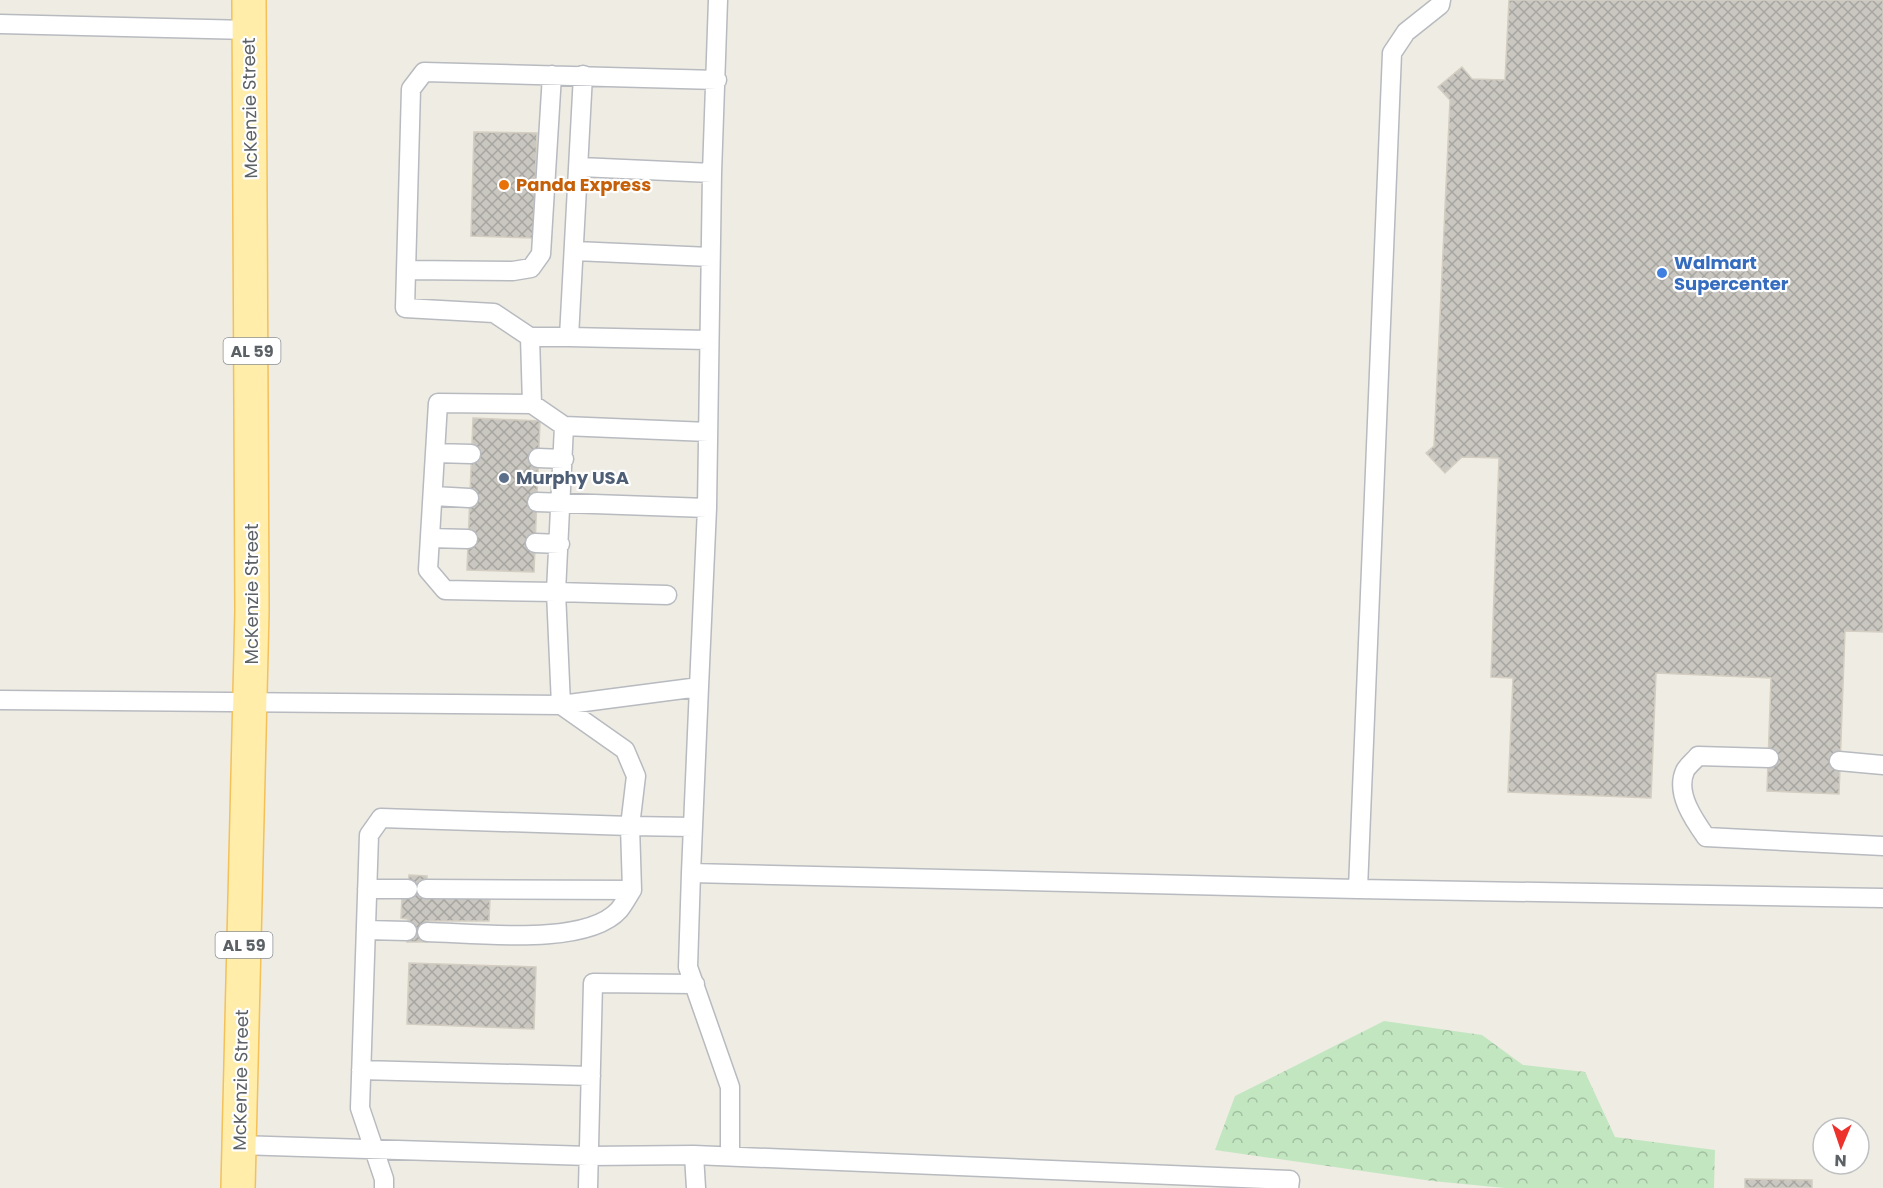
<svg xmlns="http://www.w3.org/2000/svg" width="1883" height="1188" viewBox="0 0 1883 1188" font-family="Poppins,sans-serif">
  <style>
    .forest { fill: url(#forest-crowns) }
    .building { fill: url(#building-cross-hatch); stroke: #d4cec2; stroke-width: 1.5 }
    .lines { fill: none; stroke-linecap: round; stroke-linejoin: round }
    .service-casing { stroke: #b7babf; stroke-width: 21 }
    .primary-casing { stroke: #f4c058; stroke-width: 36 }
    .service { stroke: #fff; stroke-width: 18 }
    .primary { stroke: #ffeda9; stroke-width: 33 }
    .food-dot { fill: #e8710a; stroke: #fff; stroke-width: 2 }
    .shop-dot { fill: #3f7fe0; stroke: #fff; stroke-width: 2 }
    .service-dot { fill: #5c6f8a; stroke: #fff; stroke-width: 2 }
    .labels { text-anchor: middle; stroke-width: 4.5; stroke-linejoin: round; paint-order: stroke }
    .shield { fill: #fff; stroke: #8d9093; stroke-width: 1.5 }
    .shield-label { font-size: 16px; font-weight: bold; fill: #5c6165 }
    .street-label { font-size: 18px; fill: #5c6165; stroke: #fff }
    .food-label { font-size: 18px; font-weight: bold; fill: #c56008; stroke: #fff; text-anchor: start }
    .shop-label { font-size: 18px; font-weight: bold; fill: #366cbe; stroke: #fff; text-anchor: start }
    .service-label { font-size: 18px; font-weight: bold; fill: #4e5e75; stroke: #fff; text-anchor: start }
  </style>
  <defs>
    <pattern id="forest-crowns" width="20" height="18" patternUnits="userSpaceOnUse" patternTransform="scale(1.5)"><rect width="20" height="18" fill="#c2e7c0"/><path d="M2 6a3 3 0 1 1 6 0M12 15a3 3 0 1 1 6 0" fill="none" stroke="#a1bfa0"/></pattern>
    <pattern id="building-cross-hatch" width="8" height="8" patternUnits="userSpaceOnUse" patternTransform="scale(1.5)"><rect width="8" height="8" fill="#cac7c1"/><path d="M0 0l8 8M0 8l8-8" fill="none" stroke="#a7a5a0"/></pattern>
  </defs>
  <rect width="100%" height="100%" fill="#efece4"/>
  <!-- forest -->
  <path class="forest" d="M 1384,1021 L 1482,1035 L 1523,1065 L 1585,1072 L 1615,1137 L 1715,1150 L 1714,1188 L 1505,1188 L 1432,1181 L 1215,1150 L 1235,1096 Z"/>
  <!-- building -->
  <path class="building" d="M 1509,0 L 1883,0 L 1883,632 L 1845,631 L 1839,794 L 1767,791 L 1771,678 L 1656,673 L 1651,798 L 1508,792 L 1513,678 L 1491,677 L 1499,458 L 1462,457 L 1445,473 L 1426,453 L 1434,446 L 1450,100 L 1438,87 L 1462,67 L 1472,79 L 1505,80 Z
    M 474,132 L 537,133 L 533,238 L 471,236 Z
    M 473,418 L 540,421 L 534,572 L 467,570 Z
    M 409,875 L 427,876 L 425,897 L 490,898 L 489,921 L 427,921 L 427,942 L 407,942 L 408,919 L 401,918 L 402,895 L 408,897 Z
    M 409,963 L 536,967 L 534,1029 L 407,1024 Z
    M 1745,1179 L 1812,1180 L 1812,1188 L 1745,1188 Z"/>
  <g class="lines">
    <!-- service casing -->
    <g class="service-casing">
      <path id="service" d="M 0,24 L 249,30
        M 583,75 L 569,337 L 530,337 L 494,313 L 405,308 L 411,89 L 424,72 L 717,80
        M 580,167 L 712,173
        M 575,251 L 710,257
        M 406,270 L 513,271 L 531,268 L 541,254 L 552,75
        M 530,337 L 532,404 L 564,426 L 556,592 L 445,590 L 428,570 L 438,403 L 532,404
        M 569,337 L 708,340
        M 564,426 L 708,432
        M 435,453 L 471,454
        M 538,458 L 564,459
        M 433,496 L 469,498
        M 537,502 L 707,508
        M 430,538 L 468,539
        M 535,543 L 560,544
        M 699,687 L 707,508 L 712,173 L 718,0
        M 0,700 L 561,705 L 699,687 L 691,873 L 1358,889 L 1392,53 L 1406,32 L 1440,5 L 1441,0
        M 1769,758 L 1698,756 C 1695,760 1687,766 1685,771 C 1675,793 1694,820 1706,837 L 1883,846
        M 1839,761 L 1883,765
        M 691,873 L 688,967 L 730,1087 L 730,1156
        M 367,889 L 408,889
        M 426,889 L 632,890 L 630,826 L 693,827
        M 1358,889 L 1883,898
        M 366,930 L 407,931
        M 427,932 C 475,933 586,947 619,910 C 624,904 628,896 632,890
        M 361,1070 L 591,1076
        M 239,1145 L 589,1156 L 694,1155 L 696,1188
        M 694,1155 L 1290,1180 L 1289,1188
        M 384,1188 L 384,1179 L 360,1108 L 369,835 L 381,818 L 630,826 L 636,776 L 625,750 L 561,705 L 556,592 L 667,595
        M 588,1188 L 593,983 L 695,984"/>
    </g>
    <!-- primary casing -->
    <g class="primary-casing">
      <path id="primary" d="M 238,1188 L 252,611 L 249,0"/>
    </g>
    <!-- service -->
    <use href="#service" class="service"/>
    <!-- primary -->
    <use href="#primary" class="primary"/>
  </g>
  <!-- markers -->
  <circle class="food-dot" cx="504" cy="185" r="6"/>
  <circle class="shop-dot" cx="1662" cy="273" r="6"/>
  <circle class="service-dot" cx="504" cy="478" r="6"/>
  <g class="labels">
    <!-- shield labels -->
    <g class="shield">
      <rect x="223.5" y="338" width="57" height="26" rx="4.5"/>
      <rect x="215.5" y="932" width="57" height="26" rx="4.5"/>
    </g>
    <g class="shield-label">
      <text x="252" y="357">AL 59</text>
      <text x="244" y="951">AL 59</text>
    </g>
    <!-- street labels -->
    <g class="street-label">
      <text transform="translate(250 108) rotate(-91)" y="6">McKenzie Street</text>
      <text transform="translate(252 594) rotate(-90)" y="6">McKenzie Street</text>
      <text transform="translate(241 1080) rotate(-89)" y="6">McKenzie Street</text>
    </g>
    <!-- food labels -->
    <g class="food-label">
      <text x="516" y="191">Panda Express</text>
    </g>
    <!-- shop labels -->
    <g class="shop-label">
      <text x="1674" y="269">Walmart<tspan x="1674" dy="21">Supercenter</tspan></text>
    </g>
    <!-- service labels -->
    <g class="service-label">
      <text x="516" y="484">Murphy USA</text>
    </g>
  </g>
  <!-- north arrow -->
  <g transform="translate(1841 1146) rotate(182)"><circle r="28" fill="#ffffff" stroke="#bec0c1" stroke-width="1.5"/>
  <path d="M0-4.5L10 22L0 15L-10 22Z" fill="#ed322d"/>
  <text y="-9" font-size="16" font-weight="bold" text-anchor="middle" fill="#5c6165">N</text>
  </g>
</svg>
